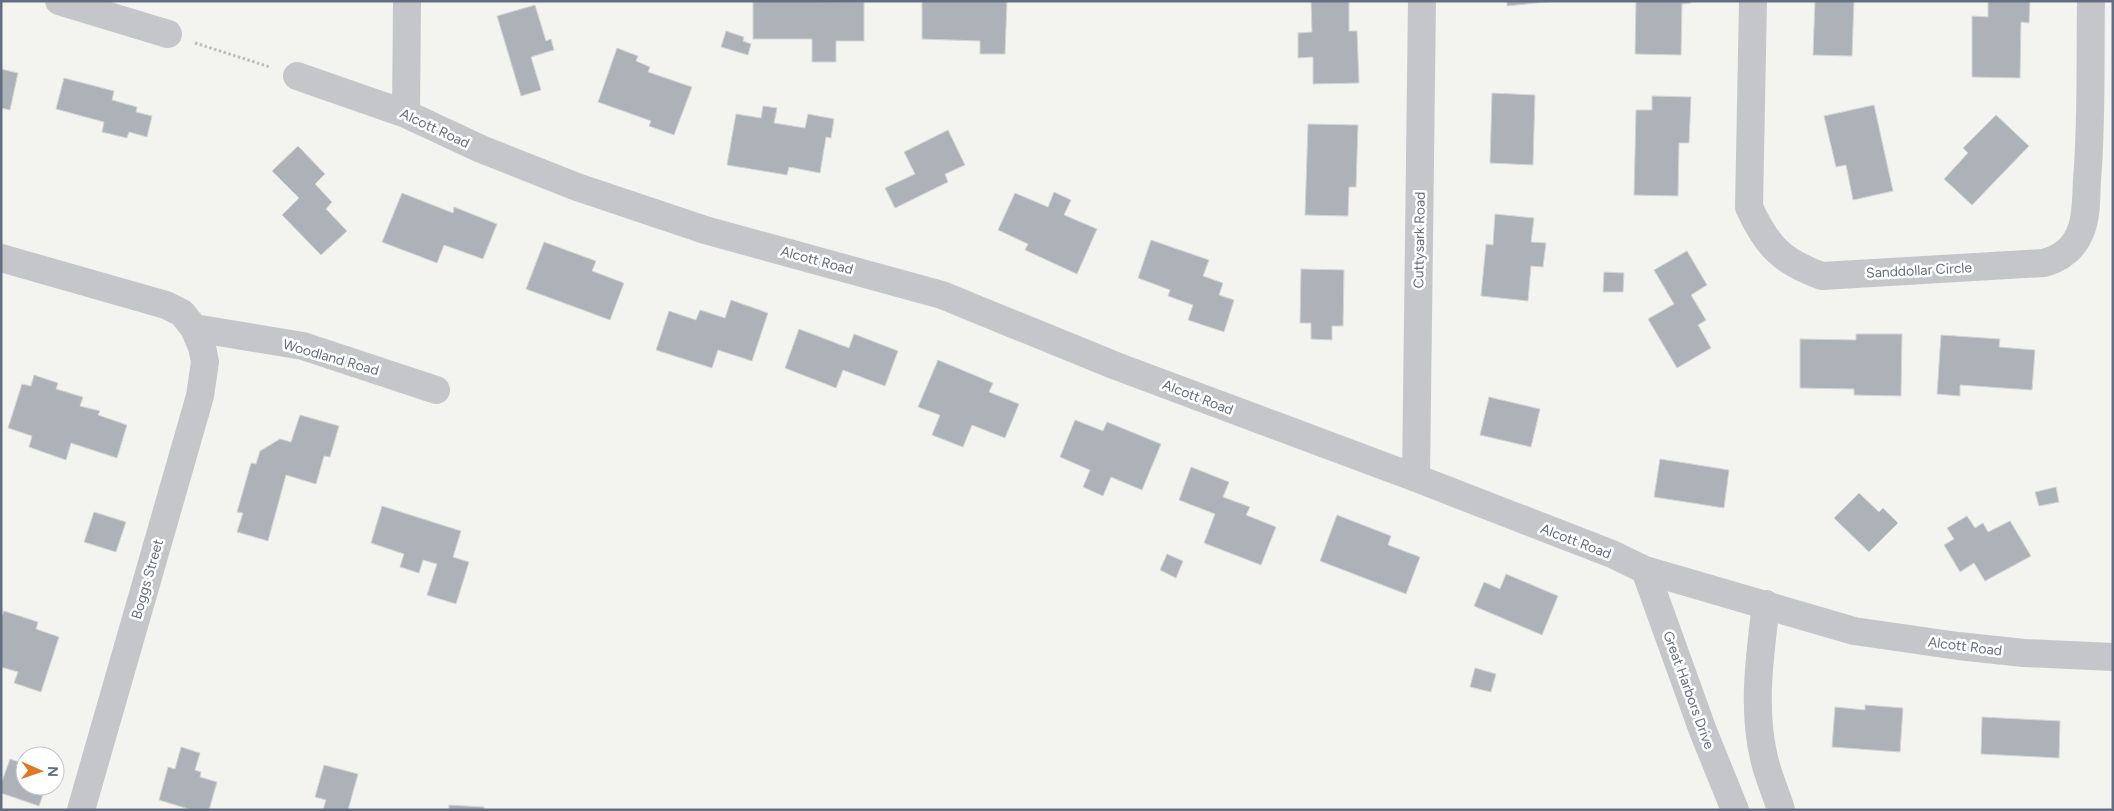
<svg xmlns="http://www.w3.org/2000/svg" width="2114" height="811" viewBox="0 0 2114 811" font-family="Figtree,sans-serif">
  <style>
    .building { fill: #adb2b9; stroke: #d5d5d3 }
    .lines { fill: none; stroke-linecap: round; stroke-linejoin: round }
    .path { stroke: #bbbcbf; stroke-width: 3; stroke-dasharray: 2.5 2.5; stroke-linecap: butt }
    .minor { stroke: #c4c6ca; stroke-width: 28 }
    .labels { text-anchor: middle; stroke-width: 5; stroke-linejoin: round; paint-order: stroke }
    .street-label { font-size: 14px; fill: #636e81; stroke: #fff }
  </style>
  <rect width="100%" height="100%" fill="#f3f4f0"/>
  <!-- building -->
  <path class="building" d="M 753,1 L 864,2 L 864,41 L 836,41 L 836,62 L 812,62 L 812,39 L 753,39 Z
    M 922,1 L 1007,1 L 1005,54 L 980,54 L 980,41 L 922,39 Z
    M 1311,1 L 1349,1 L 1349,31 L 1357,31 L 1359,83 L 1313,84 L 1313,57 L 1298,58 L 1298,33 L 1312,32 Z
    M 1507,1 L 1555,1 L 1507,6 Z
    M 1636,1 L 1691,1 L 1691,3 L 1682,4 L 1681,55 L 1635,54 Z
    M 1815,1 L 1854,1 L 1852,56 L 1813,55 Z
    M 1988,1 L 2030,1 L 2029,23 L 2021,22 L 2020,78 L 1972,77 L 1972,16 L 1988,17 Z
    M 535,5 L 546,41 L 551,39 L 554,50 L 531,57 L 541,90 L 521,96 L 497,16 Z
    M 726,31 L 744,37 L 743,41 L 751,44 L 748,55 L 721,47 Z
    M 617,48 L 638,56 L 636,61 L 650,67 L 648,72 L 692,87 L 674,135 L 649,126 L 651,121 L 598,102 Z
    M 1,69 L 18,73 L 10,110 L 1,108 Z
    M 64,78 L 114,91 L 112,100 L 137,107 L 136,112 L 152,116 L 147,137 L 129,132 L 127,138 L 102,132 L 104,122 L 56,109 Z
    M 1492,93 L 1535,95 L 1533,165 L 1490,163 Z
    M 1652,96 L 1691,97 L 1689,143 L 1679,143 L 1678,196 L 1634,195 L 1636,110 L 1652,110 Z
    M 1874,105 L 1893,191 L 1853,200 L 1846,165 L 1836,167 L 1824,116 Z
    M 763,106 L 777,108 L 774,123 L 805,128 L 808,114 L 834,119 L 831,138 L 826,137 L 820,173 L 789,167 L 787,175 L 727,165 L 736,114 L 761,118 Z
    M 1996,115 L 2029,146 L 1972,205 L 1944,179 L 1968,153 L 1963,148 Z
    M 1308,124 L 1358,125 L 1356,187 L 1349,187 L 1348,216 L 1305,215 Z
    M 948,130 L 965,165 L 945,174 L 948,182 L 895,208 L 885,188 L 915,174 L 904,152 Z
    M 298,146 L 325,174 L 315,184 L 332,202 L 326,209 L 347,231 L 321,255 L 282,215 L 299,198 L 272,171 Z
    M 1054,192 L 1071,200 L 1064,215 L 1097,229 L 1077,274 L 1025,250 L 1028,244 L 998,230 L 1015,193 L 1048,207 Z
    M 402,193 L 453,213 L 454,207 L 497,224 L 483,259 L 444,245 L 437,263 L 382,242 Z
    M 1495,214 L 1534,218 L 1531,242 L 1546,243 L 1543,267 L 1531,266 L 1528,301 L 1481,296 L 1486,244 L 1493,245 Z
    M 1151,240 L 1209,260 L 1203,276 L 1223,283 L 1219,295 L 1234,300 L 1224,332 L 1188,320 L 1193,305 L 1168,296 L 1170,290 L 1138,278 Z
    M 544,242 L 596,261 L 592,271 L 624,283 L 610,320 L 526,289 Z
    M 1687,251 L 1707,285 L 1691,295 L 1706,320 L 1698,325 L 1711,348 L 1677,368 L 1648,319 L 1674,304 L 1654,270 Z
    M 1301,269 L 1344,270 L 1343,326 L 1332,326 L 1332,340 L 1311,339 L 1311,323 L 1300,323 Z
    M 1604,272 L 1624,273 L 1623,292 L 1603,292 Z
    M 731,300 L 768,313 L 752,361 L 718,350 L 712,368 L 656,350 L 669,311 L 696,320 L 700,310 L 725,318 Z
    M 799,329 L 849,348 L 854,334 L 898,351 L 885,386 L 843,370 L 836,388 L 785,368 Z
    M 1856,334 L 1902,334 L 1901,396 L 1854,395 L 1854,389 L 1800,388 L 1800,339 L 1856,340 Z
    M 1941,335 L 2000,339 L 1999,347 L 2035,350 L 2032,390 L 1960,385 L 1960,396 L 1937,394 Z
    M 938,360 L 993,383 L 989,392 L 1019,404 L 1005,438 L 972,425 L 963,447 L 932,435 L 940,415 L 918,407 Z
    M 34,375 L 58,383 L 56,389 L 83,397 L 80,406 L 100,411 L 98,415 L 127,425 L 117,458 L 71,443 L 66,460 L 29,447 L 32,436 L 8,428 L 22,384 L 31,386 Z
    M 1489,397 L 1540,409 L 1531,447 L 1480,435 Z
    M 300,415 L 339,426 L 330,457 L 324,456 L 316,484 L 286,475 L 268,541 L 237,532 L 243,513 L 237,512 L 251,463 L 256,464 L 260,451 L 280,439 L 291,442 Z
    M 1075,420 L 1103,431 L 1107,422 L 1161,444 L 1142,490 L 1111,477 L 1103,496 L 1083,487 L 1090,470 L 1060,457 Z
    M 1660,459 L 1729,470 L 1724,508 L 1654,497 Z
    M 1191,467 L 1229,482 L 1223,497 L 1250,507 L 1246,515 L 1276,527 L 1261,565 L 1204,543 L 1215,514 L 1179,500 Z
    M 2056,487 L 2059,502 L 2039,506 L 2035,492 Z
    M 1859,493 L 1879,512 L 1883,508 L 1898,523 L 1869,552 L 1834,518 Z
    M 382,506 L 461,531 L 453,557 L 469,562 L 456,604 L 427,595 L 437,564 L 423,560 L 419,573 L 400,567 L 404,554 L 371,543 Z
    M 94,512 L 126,522 L 116,552 L 84,542 Z
    M 1337,515 L 1391,536 L 1388,545 L 1420,557 L 1406,594 L 1320,561 Z
    M 1967,516 L 1975,528 L 1983,523 L 1988,532 L 2010,521 L 2031,556 L 1985,581 L 1974,563 L 1960,572 L 1944,545 L 1954,539 L 1947,528 Z
    M 1167,554 L 1183,561 L 1176,578 L 1160,570 Z
    M 1506,574 L 1558,596 L 1542,635 L 1474,606 L 1484,582 L 1500,589 Z
    M 4,611 L 38,622 L 36,629 L 59,637 L 41,692 L 14,683 L 18,672 L 1,667 L 1,618 Z
    M 1475,668 L 1496,674 L 1491,692 L 1470,687 Z
    M 1865,705 L 1903,708 L 1900,752 L 1832,747 L 1835,707 L 1865,710 Z
    M 1982,717 L 2060,721 L 2059,758 L 1981,754 Z
    M 181,747 L 200,753 L 195,770 L 201,772 L 200,777 L 217,782 L 209,810 L 192,810 L 159,800 L 168,767 L 175,769 Z
    M 10,759 L 25,764 L 25,786 L 46,786 L 39,806 L 1,793 L 1,784 Z
    M 324,765 L 358,774 L 348,810 L 323,810 L 326,800 L 315,797 Z
    M 449,805 L 484,807 L 484,810 L 449,810 Z"/>
  <g class="lines">
    <!-- path -->
    <path class="path" d="M 195,43 L 270,67"/>
    <!-- minor -->
    <path class="minor" d="M 59,1 L 168,34
      M 1753,1 L 1749,207 C 1766,245 1782,262 1822,276 L 2044,263 C 2062,258 2073,249 2080,233 C 2087,217 2086,197 2087,180 C 2092,121 2090,61 2091,1
      M 297,76 L 406,114 L 481,149 L 577,187 L 705,230 L 942,295 L 1116,366 L 1416,478 L 1612,554 L 1645,570 L 1854,631 L 1958,646 L 2024,653 L 2113,657
      M 406,114 L 407,1
      M 1,258 L 166,305 L 182,313 L 194,328 L 202,347 L 205,362 L 200,396 L 81,810
      M 194,328 L 303,346 L 436,390
      M 1416,478 L 1422,1
      M 1645,570 L 1703,731 L 1735,810
      M 1766,604 C 1760,655 1752,707 1764,758 C 1768,776 1776,793 1781,810"/>
  </g>
  <g class="labels">
    <!-- street labels -->
    <g class="street-label">
      <text transform="translate(435 128) rotate(25)" y="5">Alcott Road</text>
      <text transform="translate(1419 240) rotate(-89)" y="5">Cuttysark Road</text>
      <text transform="translate(817 260) rotate(15)" y="5">Alcott Road</text>
      <text transform="translate(1919 270) rotate(-3)" y="5">Sanddollar Circle</text>
      <text transform="translate(331 357) rotate(16)" y="5">Woodland Road</text>
      <text transform="translate(1198 397) rotate(21)" y="5">Alcott Road</text>
      <text transform="translate(1576 541) rotate(21)" y="5">Alcott Road</text>
      <text transform="translate(147 579) rotate(-74)" y="5">Boggs Street</text>
      <text transform="translate(1965 646) rotate(7)" y="5">Alcott Road</text>
      <text transform="translate(1689 690) rotate(70)" y="5">Great Harbors Drive</text>
    </g>
  </g>
  <!-- border -->
  <rect width="2114" height="811" fill="none" stroke="#636e81" stroke-width="5"/>
  <!-- north arrow -->
  <g transform="translate(40 771) rotate(92)"><circle r="24" fill="#ffffff" stroke="#c1c5cd"/>
  <path d="M0-4L9 19L0 12L-9 19Z" fill="#e27723"/>
  <text y="-8" font-size="14" font-weight="bold" text-anchor="middle" fill="#636e81">N</text>
  </g>
</svg>
